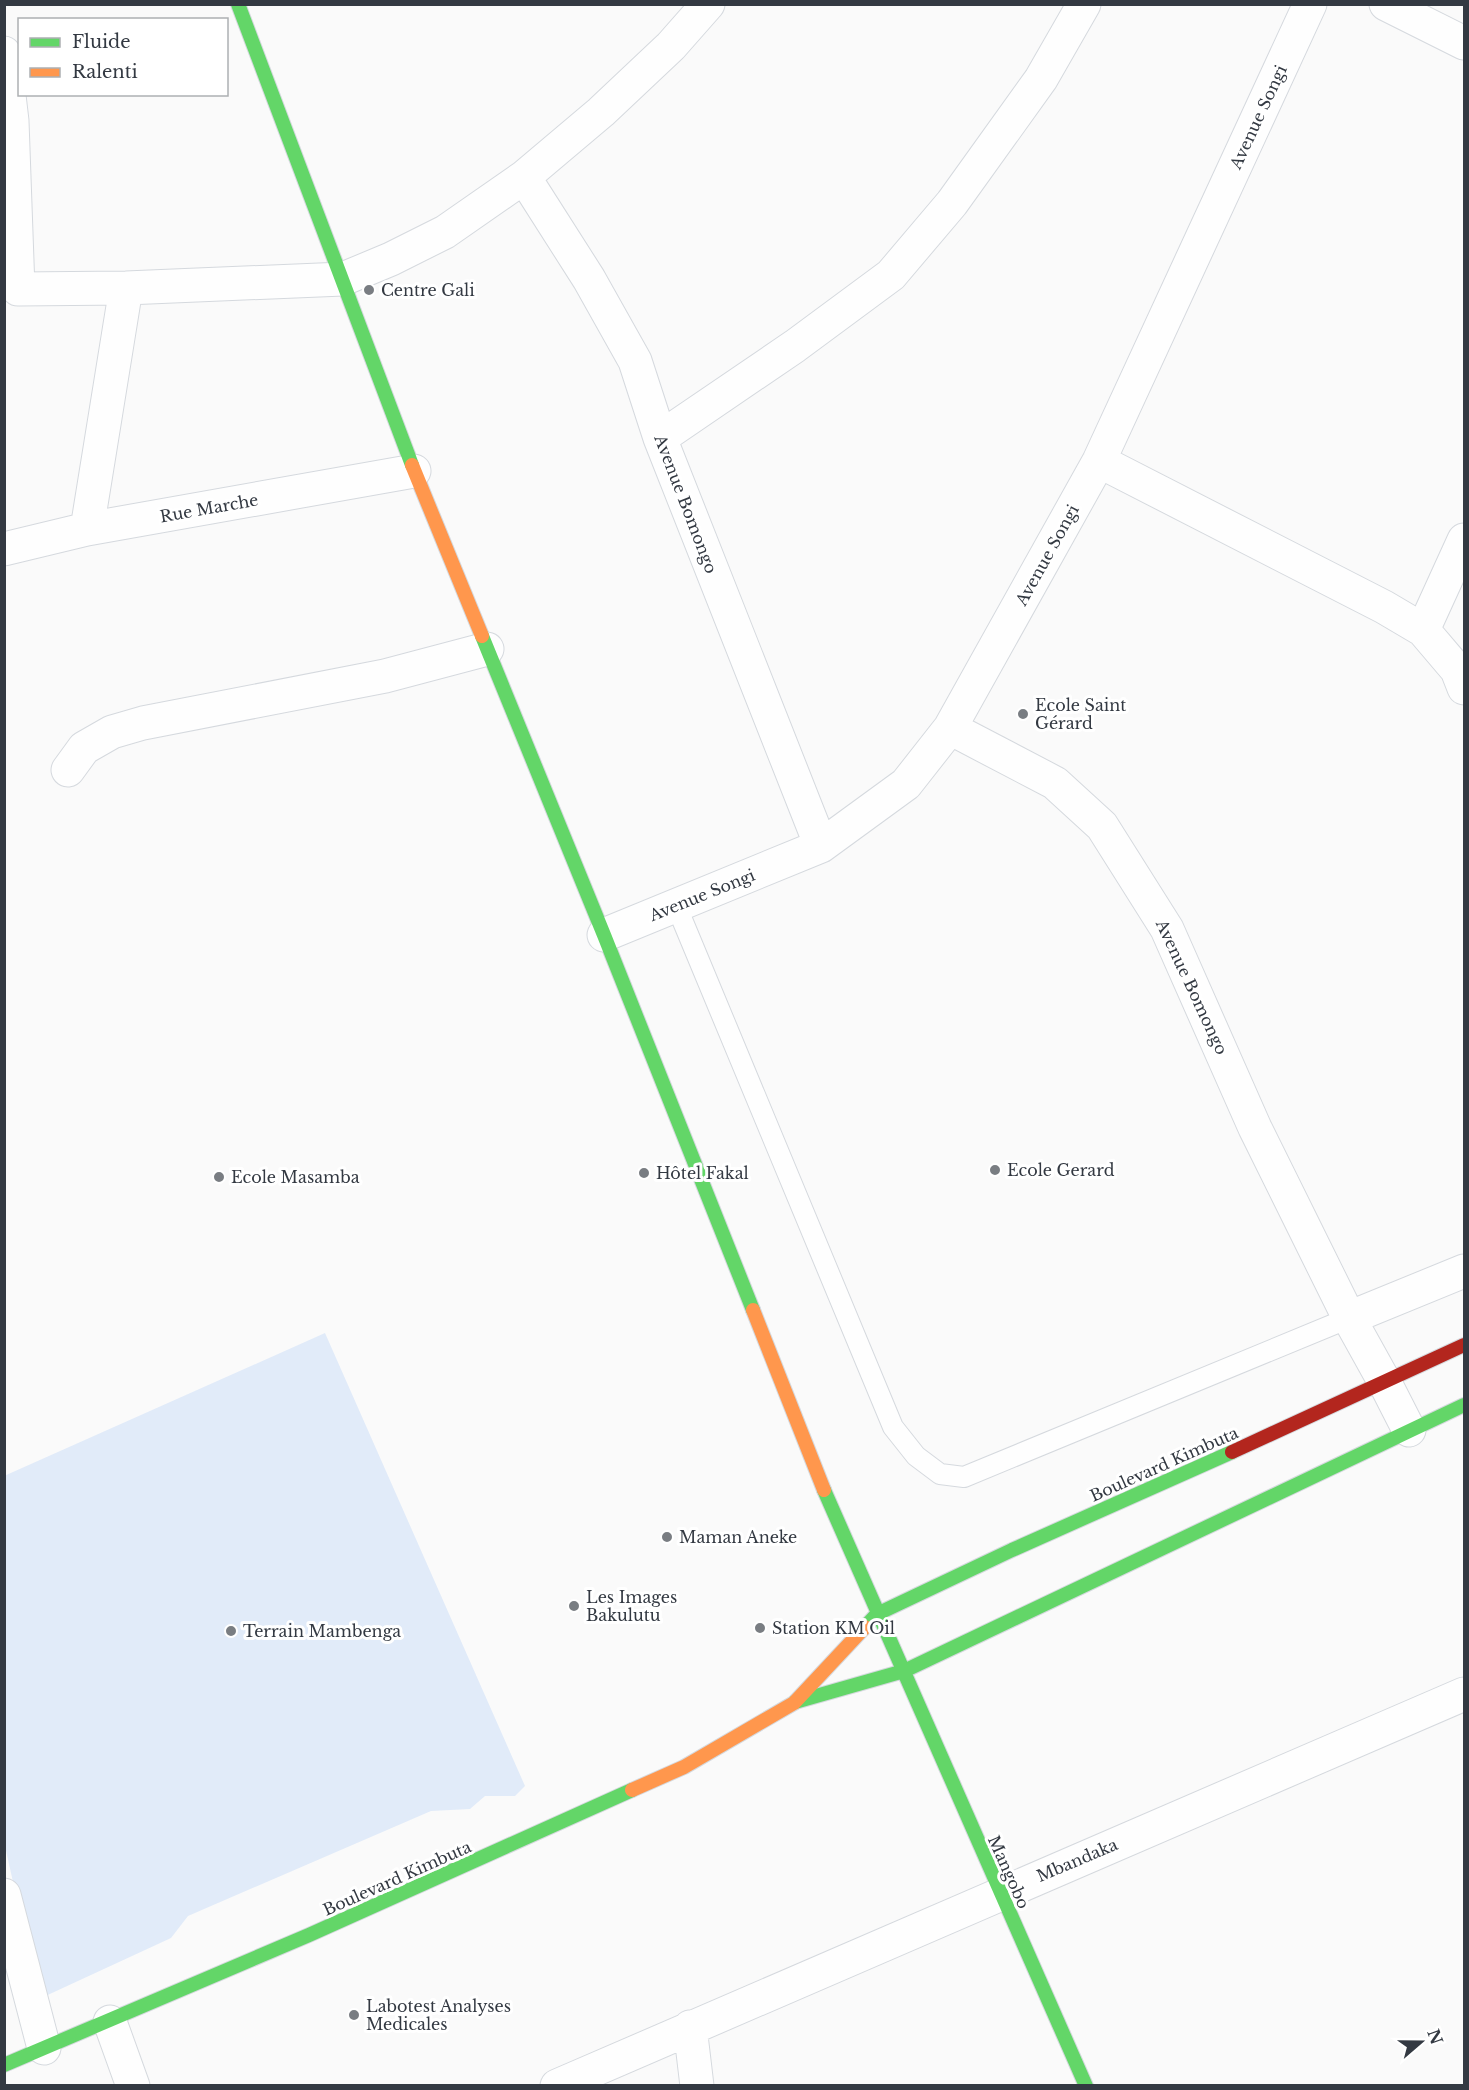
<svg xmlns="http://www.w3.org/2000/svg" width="1469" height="2090" viewBox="0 0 1469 2090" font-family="'Libre Baskerville',serif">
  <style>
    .green { fill: #e1ebf9 }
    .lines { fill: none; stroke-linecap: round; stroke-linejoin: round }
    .lane-casing { stroke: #d5d9de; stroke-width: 22 }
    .street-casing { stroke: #d5d9de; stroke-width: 35 }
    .fast-casing { stroke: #d5d9de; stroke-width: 16 }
    .slow-casing { stroke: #d5d9de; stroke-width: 16 }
    .jam-casing { stroke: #d5d9de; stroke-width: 16 }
    .lane { stroke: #fefefe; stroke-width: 20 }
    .street { stroke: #fefefe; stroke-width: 33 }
    .fast { stroke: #63d668; stroke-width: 14 }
    .slow { stroke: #ff974d; stroke-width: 14 }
    .jam { stroke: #b3261e; stroke-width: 14 }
    .poi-dot { fill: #797d82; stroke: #fff; stroke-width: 2 }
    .labels { text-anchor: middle; stroke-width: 6; stroke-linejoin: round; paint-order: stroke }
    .street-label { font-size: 16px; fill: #333942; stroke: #fff }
    .poi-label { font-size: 16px; fill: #333942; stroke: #fff; text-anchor: start }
  </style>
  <rect width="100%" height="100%" fill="#fafafa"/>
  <!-- green -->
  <path class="green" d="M 325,1333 L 525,1786 L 515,1796 L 485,1796 L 470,1809 L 431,1811 L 188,1916 L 171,1938 L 39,1999 L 5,1846 L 4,1476 Z"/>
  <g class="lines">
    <!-- lane casing -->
    <g class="lane-casing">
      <path id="lane" d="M 676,905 L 893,1427 L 916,1456 L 940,1474 L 964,1477 L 1349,1318"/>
    </g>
    <!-- street casing -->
    <g class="street-casing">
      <path id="street" d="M 1386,4 L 1464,43
        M 4,53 L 12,121 L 18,289 L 126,288 L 343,279 L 391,259 L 445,232 L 524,177 L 601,112 L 671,46 L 708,4
        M 524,177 L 589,279 L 635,361 L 660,438 L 821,846
        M 660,438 L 795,346 L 891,275 L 952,203 L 1041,79 L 1084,4
        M 1099,461 L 1384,607 L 1423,630 L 1457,670 L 1464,688
        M 87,529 L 126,288
        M 4,549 L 87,529 L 414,471
        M 1423,630 L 1464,540
        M 950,728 L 1055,783 L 1102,826 L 1167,929 L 1255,1128 L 1349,1318 L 1384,1381 L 1409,1430
        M 68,770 L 84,748 L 112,732 L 143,723 L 385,676 L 487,649
        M 604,935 L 821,846 L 906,784 L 950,728 L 1099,461 L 1310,4
        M 1349,1318 L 1464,1271
        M 4,1895 L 44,2048
        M 110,2022 L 133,2086
        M 690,2027 L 697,2086
        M 557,2086 L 1464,1694"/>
    </g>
    <!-- fast casing -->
    <g class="fast-casing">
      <path id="fast" d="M 238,4 L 412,465
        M 482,636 L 604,935 L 753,1310
        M 824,1490 L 1086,2086
        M 865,1627 L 877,1614 L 1012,1550 L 1232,1452
        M 795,1702 L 904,1671 L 1464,1405
        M 4,2065 L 309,1935 L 632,1790"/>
    </g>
    <!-- slow casing -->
    <g class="slow-casing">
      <path id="slow" d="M 412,465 L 482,636
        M 753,1310 L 824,1490
        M 632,1790 L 684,1767 L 794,1703 L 865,1627"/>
    </g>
    <!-- jam casing -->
    <g class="jam-casing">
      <path id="jam" d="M 1232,1452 L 1464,1345"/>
    </g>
    <!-- lane -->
    <use href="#lane" class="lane"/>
    <!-- street -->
    <use href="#street" class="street"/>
    <!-- fast -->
    <use href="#fast" class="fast"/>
    <!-- slow -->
    <use href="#slow" class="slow"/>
    <!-- jam -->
    <use href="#jam" class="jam"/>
  </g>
  <!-- markers -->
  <g class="poi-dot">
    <circle cx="369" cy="290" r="6"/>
    <circle cx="1023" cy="714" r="6"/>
    <circle cx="995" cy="1170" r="6"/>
    <circle cx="644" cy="1173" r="6"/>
    <circle cx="219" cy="1177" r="6"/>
    <circle cx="667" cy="1537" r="6"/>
    <circle cx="574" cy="1606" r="6"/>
    <circle cx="760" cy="1628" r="6"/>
    <circle cx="231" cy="1631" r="6"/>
    <circle cx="354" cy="2015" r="6"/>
  </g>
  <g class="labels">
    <!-- street labels -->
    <g class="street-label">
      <text transform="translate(1258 117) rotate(-65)" y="6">Avenue Songi</text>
      <text transform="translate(686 504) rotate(69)" y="6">Avenue Bomongo</text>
      <text transform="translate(209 508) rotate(-10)" y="6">Rue Marche</text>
      <text transform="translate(1047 555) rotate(-61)" y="6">Avenue Songi</text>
      <text transform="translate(702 895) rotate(-22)" y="6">Avenue Songi</text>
      <text transform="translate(1192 987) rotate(65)" y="6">Avenue Bomongo</text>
      <text transform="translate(1164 1464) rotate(-24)" y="6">Boulevard Kimbuta</text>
      <text transform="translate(1077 1860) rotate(-23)" y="6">Mbandaka</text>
      <text transform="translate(1009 1872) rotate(66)" y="6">Mangobo</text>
      <text transform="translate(397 1878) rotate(-24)" y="6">Boulevard Kimbuta</text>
    </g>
    <!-- poi labels -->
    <g class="poi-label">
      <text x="381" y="296">Centre Gali</text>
      <text x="1035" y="711">Ecole Saint<tspan x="1035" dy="18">Gérard</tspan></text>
      <text x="1007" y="1176">Ecole Gerard</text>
      <text x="656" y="1179">Hôtel Fakal</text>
      <text x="231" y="1183">Ecole Masamba</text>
      <text x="679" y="1543">Maman Aneke</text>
      <text x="586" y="1603">Les Images<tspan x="586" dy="18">Bakulutu</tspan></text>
      <text x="772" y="1634">Station KM Oil</text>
      <text x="243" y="1637">Terrain Mambenga</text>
      <text x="366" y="2012">Labotest Analyses<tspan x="366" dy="18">Medicales</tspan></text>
    </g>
  </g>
  <!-- border -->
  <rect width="1469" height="2090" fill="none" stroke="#333942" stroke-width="12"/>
  <!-- legend -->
  <rect x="18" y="18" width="210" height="78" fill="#ffffff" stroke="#adb0b3" stroke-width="1.5"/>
  <rect x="30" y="38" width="30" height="9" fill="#63d668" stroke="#adb0b3" stroke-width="1.5"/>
  <text x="72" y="48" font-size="18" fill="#333942">Fluide</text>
  <rect x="30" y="68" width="30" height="9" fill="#ff974d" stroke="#adb0b3" stroke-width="1.5"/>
  <text x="72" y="78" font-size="18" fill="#333942">Ralenti</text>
  <!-- north arrow -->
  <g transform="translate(1421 2042) rotate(70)" stroke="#ffffff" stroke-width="4.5" paint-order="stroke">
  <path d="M0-4.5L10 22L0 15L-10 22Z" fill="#333942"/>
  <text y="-9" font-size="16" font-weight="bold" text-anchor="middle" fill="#333942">N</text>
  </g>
</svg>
